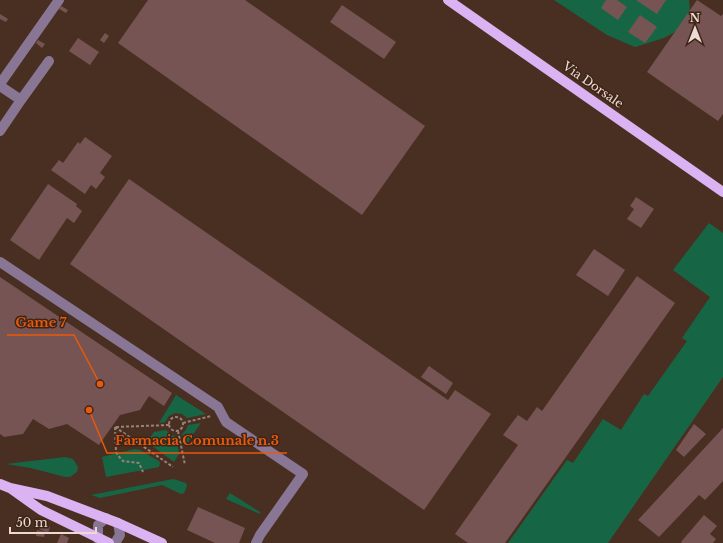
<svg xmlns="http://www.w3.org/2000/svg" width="723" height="543" viewBox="0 0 723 543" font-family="'Libre Baskerville',serif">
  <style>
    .green { fill: #166646 }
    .building { fill: #765453 }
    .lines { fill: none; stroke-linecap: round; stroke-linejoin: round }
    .path { stroke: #988277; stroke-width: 2; stroke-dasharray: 3 2; stroke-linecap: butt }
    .minor { stroke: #897594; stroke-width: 10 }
    .major { stroke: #dbb2f2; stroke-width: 10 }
    .labels { text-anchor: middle; stroke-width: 3; stroke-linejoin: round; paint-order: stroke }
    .street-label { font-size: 12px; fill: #ecdbd2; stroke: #3e2517 }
    .leader { fill: none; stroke: #e8590c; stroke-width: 1.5 }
    .callout-dot { fill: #e8590c; stroke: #3e2517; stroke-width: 1.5 }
    .callout-label { font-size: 13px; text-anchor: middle; font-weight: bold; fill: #e8590c; stroke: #3e2517; stroke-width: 3; stroke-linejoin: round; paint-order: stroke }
  </style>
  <rect width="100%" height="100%" fill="#492f21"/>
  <!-- green -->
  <path class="green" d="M 554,0 L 689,0 L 691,23 L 664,38 L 635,47 L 607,35 Z
    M 709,223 L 723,233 L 723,377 L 608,543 L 508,543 L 567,460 L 573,463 L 603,419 L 621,430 L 644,394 L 648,396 L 687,341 L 682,338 L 710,297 L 673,270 Z
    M 176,395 L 206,414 L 187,418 L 182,414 L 175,413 L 169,416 L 165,422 L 159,423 Z
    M 201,423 L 185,446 L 182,434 L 186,430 L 188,425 Z
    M 166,430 L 171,435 L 176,436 L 179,454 L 174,462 L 147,442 L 154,432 Z
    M 135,449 L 140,450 L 159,461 L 160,463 L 159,467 L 106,477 L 102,457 Z
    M 65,457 L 73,459 L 78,467 L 77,472 L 70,477 L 65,477 L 31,468 L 6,464 Z
    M 173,479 L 186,483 L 187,486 L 184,493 L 181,494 L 162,485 L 100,498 L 91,495 Z
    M 230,493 L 260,512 L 260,514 L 226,499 Z"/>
  <!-- building -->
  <path class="building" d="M 148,0 L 245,0 L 425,126 L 362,215 L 118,43 Z
    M 606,0 L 617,0 L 627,7 L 618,20 L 601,8 Z
    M 636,0 L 666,0 L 657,14 Z
    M 697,0 L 721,16 L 723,14 L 723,114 L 718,121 L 647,72 Z
    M 342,5 L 396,42 L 384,59 L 330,22 Z
    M 61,6 L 68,10 L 66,13 L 59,9 Z
    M 0,14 L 8,19 L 6,22 L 0,19 Z
    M 640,15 L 657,27 L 645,43 L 628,32 Z
    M 105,33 L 109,36 L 104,43 L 100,40 Z
    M 78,38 L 99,52 L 90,65 L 69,51 Z
    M 38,40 L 45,44 L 42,48 L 36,43 Z
    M 85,137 L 112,156 L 100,173 L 105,177 L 96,189 L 91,185 L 85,194 L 51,170 L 59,160 L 63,163 L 78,142 L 80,144 Z
    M 129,179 L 448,400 L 455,390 L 491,414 L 424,510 L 70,264 Z
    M 48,184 L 77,204 L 76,206 L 82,211 L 74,223 L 67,218 L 39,260 L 10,240 Z
    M 636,197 L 654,209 L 641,228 L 627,219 L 634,209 L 630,206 Z
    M 594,249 L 625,270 L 608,296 L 576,275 Z
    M 637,276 L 675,303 L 505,543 L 468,543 L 455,534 L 518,445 L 503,435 L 518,415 L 527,421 L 537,407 L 542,411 Z
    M 0,277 L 172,393 L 164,406 L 149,396 L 140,410 L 120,415 L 99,445 L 67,424 L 49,429 L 33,419 L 23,434 L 4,437 L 0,434 Z
    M 429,366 L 453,383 L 446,394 L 421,377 Z
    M 694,424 L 706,434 L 684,457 L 676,450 Z
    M 723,428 L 723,481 L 705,500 L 699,495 L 659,537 L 638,520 Z
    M 198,507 L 245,528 L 239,543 L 215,543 L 187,530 Z
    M 704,515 L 717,526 L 710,534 L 716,539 L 713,543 L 682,543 L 681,542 Z
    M 42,523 L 50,527 L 48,533 L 39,529 Z
    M 37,530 L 45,532 L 44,537 L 36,536 Z
    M 61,534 L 69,538 L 67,543 L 57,543 Z"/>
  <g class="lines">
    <!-- path -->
    <path class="path" d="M169 424a7 7 0 1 1 14 0a7 7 0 1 1-14 0Z
      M 183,423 L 211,416
      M 115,427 L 173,467
      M 115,427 L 116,452 L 120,458 L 123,461 L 139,463 L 143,472
      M 116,427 L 169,425
      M 178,431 L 185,465"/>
    <!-- minor -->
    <path class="minor" d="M 0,84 L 59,0
      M 0,86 L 21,100 L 49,61
      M 0,131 L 21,100
      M 0,262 L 218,407 L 226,422 L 303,474 L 260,535 L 256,543
      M 98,539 L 98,525 L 106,518
      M 115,543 L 120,535 L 118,523"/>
    <!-- major -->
    <path class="major" d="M 448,0 L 723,192
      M 0,484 L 10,488 L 41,510 L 109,543
      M 10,488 L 47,496 L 118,523 L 162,543"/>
  </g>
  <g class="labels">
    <!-- street labels -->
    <g class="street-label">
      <text transform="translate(593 85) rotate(35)" y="4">Via Dorsale</text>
    </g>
  </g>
  <!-- callouts -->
  <path class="leader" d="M100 384L74 335H7M89 410L107 453H287"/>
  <g class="callout-dot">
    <circle cx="100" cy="384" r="4"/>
    <circle cx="89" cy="410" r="4"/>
  </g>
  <g class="callout-label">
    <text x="41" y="327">Game 7</text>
    <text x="197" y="445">Farmacia Comunale n.3</text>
  </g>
  <!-- north arrow -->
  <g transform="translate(695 28)" stroke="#3e2517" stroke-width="3" paint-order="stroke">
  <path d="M0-3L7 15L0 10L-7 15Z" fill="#ecdbd2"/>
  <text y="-6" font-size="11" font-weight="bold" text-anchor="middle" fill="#ecdbd2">N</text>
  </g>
  <!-- scale -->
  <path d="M10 527v6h86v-6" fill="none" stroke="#ecdbd2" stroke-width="2"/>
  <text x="16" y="527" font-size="12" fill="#ecdbd2" stroke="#3e2517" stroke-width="3" paint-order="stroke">50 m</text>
</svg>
